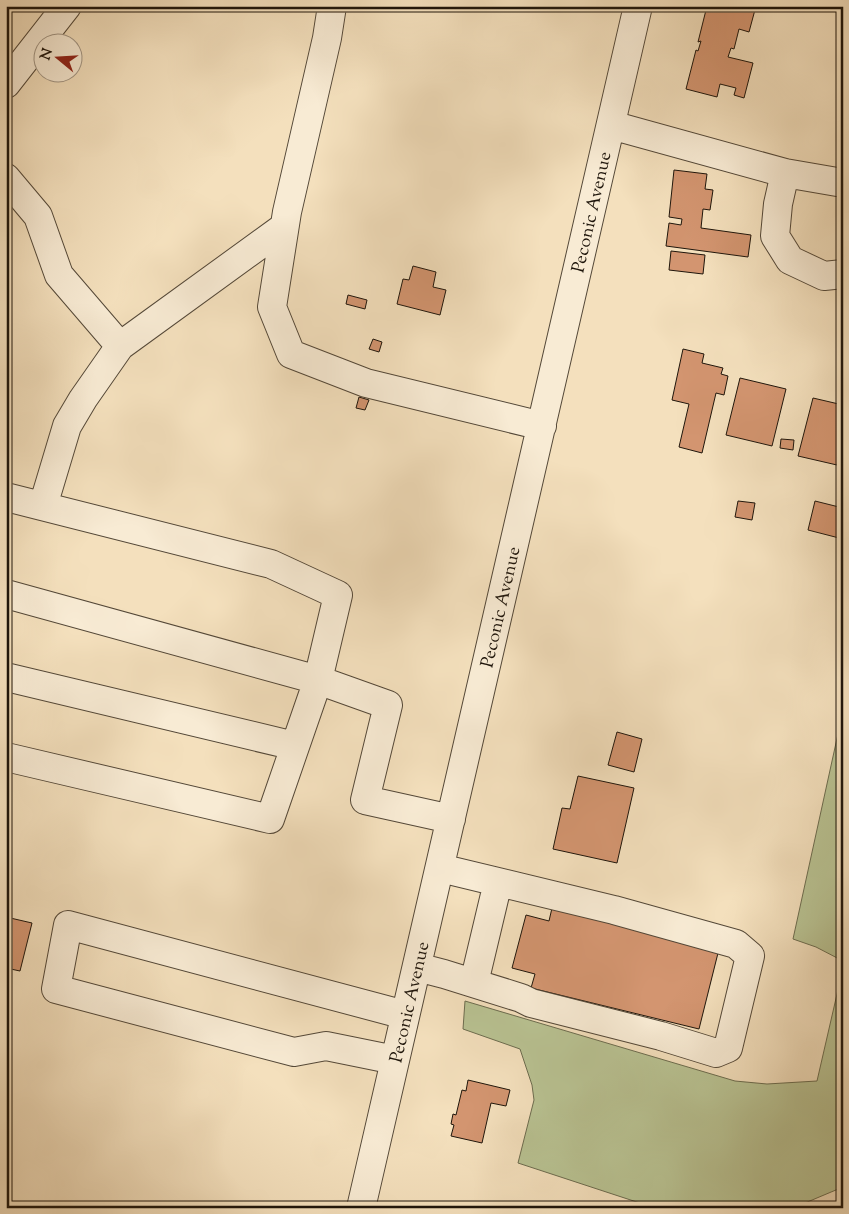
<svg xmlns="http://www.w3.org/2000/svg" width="849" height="1214" viewBox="0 0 849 1214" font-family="'Sorts Mill Goudy',serif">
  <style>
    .green { fill: #b9c393; stroke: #6c6c4f }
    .building { fill: #d39570; stroke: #1e150b }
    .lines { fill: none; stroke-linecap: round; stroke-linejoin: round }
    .minor-casing { stroke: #544838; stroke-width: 30 }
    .minor { stroke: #f8ebd4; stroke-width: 28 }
    .labels { text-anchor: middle; stroke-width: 5; stroke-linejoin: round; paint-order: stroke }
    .street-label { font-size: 18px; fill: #1e150b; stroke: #f8ebd4 }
  </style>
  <rect width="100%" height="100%" fill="#f4e0bd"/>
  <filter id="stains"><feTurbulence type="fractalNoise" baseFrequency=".004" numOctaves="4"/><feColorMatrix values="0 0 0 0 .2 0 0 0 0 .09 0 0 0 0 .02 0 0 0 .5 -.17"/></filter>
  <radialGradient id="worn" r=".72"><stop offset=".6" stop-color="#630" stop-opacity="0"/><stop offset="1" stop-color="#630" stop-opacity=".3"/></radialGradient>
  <!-- green -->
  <path class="green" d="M 843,711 L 843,961 L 816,947 L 793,939 Z
    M 843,968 L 843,1187 L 805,1203 L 806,1208 L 655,1208 L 518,1163 L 534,1100 L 532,1085 L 520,1049 L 463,1029 L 465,1001 L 735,1081 L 767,1084 L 817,1081 Z"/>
  <!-- building -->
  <path class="building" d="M 707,6 L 756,6 L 749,32 L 739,29 L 734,49 L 731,48 L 728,57 L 753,63 L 744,98 L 734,95 L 736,88 L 720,84 L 717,97 L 686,89 L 696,50 L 698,51 L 701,41 L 698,42 Z
    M 674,170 L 707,174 L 705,189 L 713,190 L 710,210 L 703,209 L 701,228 L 751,235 L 748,257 L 666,246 L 669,223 L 681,225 L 682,219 L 669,217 Z
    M 671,251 L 705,255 L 703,274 L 669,270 Z
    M 413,266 L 436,272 L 433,287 L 446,290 L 440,315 L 397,304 L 403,279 L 409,280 Z
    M 348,295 L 367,300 L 365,309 L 346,304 Z
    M 373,339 L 382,342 L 379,352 L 369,349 Z
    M 683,349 L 704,354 L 702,363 L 723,368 L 721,374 L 728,376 L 724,395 L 716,393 L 702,453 L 679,447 L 689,404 L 672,400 Z
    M 740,378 L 786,389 L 772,446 L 726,435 Z
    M 359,397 L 369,400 L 365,410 L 356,408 Z
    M 813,398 L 843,405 L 843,443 L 837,465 L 798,456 Z
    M 781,439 L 794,440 L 793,450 L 780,448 Z
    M 738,501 L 755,503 L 752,520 L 735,517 Z
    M 815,501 L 843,508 L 843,539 L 808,530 Z
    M 617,732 L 642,739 L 634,772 L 608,765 Z
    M 578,776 L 634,788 L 617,863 L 553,849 L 562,808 L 570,809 Z
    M 552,908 L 719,949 L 699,1029 L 531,988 L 535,974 L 512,968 L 526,915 L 549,921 Z
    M 6,917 L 32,923 L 20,971 L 6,968 Z
    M 468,1080 L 510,1090 L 506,1106 L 491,1103 L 482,1143 L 451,1136 L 454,1125 L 451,1124 L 453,1114 L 456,1115 L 462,1090 L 466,1091 Z"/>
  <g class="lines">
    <!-- minor casing -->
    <g class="minor-casing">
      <path id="minor" d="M 332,6 L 327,38 L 287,212 L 272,307 L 291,354 L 366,383 L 542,426
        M 6,84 L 67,6
        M 611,125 L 785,173 L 843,183
        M 785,173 L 778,204 L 775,236 L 790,260 L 824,276 L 843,274
        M 6,178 L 38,216 L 59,275 L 120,346 L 83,399 L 67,426 L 43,506
        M 120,346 L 284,227
        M 6,497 L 271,564 L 338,595 L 318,680 L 388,705 L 365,800 L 451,819
        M 6,594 L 318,680 L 270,819 L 6,757
        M 6,677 L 295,746
        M 417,967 L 444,974 L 521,998 L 531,1003 L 661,1036 L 716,1053 L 728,1048 L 750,956 L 736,944 L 614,910 L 440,868
        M 474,983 L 498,882
        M 395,1060 L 326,1046 L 294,1052 L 56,989 L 68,925 L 405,1015
        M 361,1208 L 638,6"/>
    </g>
    <!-- minor -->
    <use href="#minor" class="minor"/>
  </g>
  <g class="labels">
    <!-- street labels -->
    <g class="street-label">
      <text transform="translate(591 212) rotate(-77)" y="6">Peconic Avenue</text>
      <text transform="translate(500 607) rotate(-77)" y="6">Peconic Avenue</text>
      <text transform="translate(409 1002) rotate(-77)" y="6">Peconic Avenue</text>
    </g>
  </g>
  <!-- margin -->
  <rect width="849" height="1214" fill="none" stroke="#f4e0bd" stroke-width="25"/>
  <rect x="8" y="8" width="834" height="1199" fill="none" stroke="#1e150b" stroke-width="2.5"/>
  <rect x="12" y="12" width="824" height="1189" fill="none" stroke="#1e150b"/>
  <!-- north arrow -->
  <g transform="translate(58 58) rotate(288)"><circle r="24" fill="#f8ebd4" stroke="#a19584"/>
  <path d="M0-4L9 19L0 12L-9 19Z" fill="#8f2418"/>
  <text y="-8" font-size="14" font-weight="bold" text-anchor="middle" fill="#1e150b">N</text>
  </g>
  <rect width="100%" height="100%" filter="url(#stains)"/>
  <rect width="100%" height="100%" fill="url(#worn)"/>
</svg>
